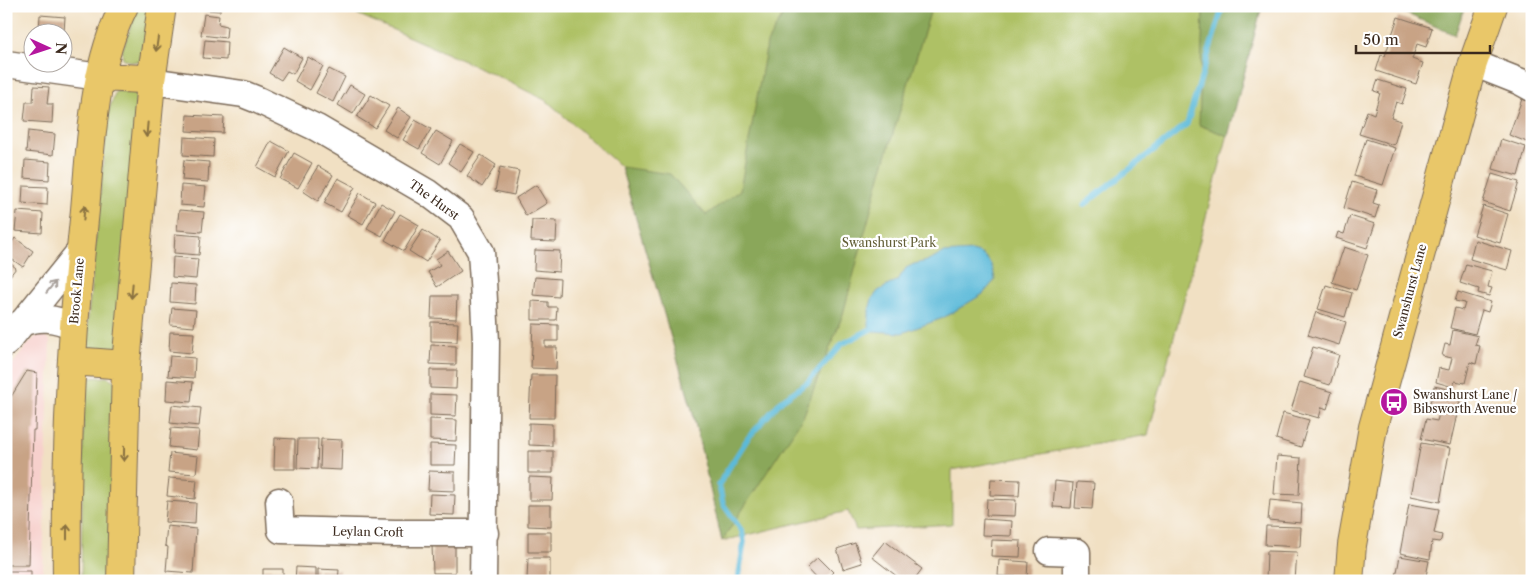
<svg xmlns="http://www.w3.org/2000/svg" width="1538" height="587" viewBox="0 0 1538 587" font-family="'Libre Caslon Text',serif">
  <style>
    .built { fill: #f7d0cc }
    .green { fill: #aec165; stroke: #747642 }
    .forest { fill: #8aa75a; stroke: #62683c }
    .water { fill: #5bbad9; stroke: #4b727c }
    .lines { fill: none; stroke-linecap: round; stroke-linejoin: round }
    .stream { stroke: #5bbad9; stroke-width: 5.5 }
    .building { fill: #c8a385 }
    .minor-casing { stroke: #7b6a58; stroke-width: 29 }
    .major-casing { stroke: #7b6a58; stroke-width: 30 }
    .minor { stroke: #fff; stroke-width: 26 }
    .major { stroke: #e9c769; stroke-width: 28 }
    .oneway { stroke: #897140 }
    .oneway2 { stroke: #a79f9a }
    .labels { text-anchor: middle; stroke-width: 4.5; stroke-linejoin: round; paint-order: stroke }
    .street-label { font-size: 12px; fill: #3b2a1e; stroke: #fff }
    .park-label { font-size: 12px; fill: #635f37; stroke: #fff }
    .poi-label { font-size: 12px; fill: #3b2a1e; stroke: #fff; text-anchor: start }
  </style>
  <rect width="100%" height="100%" fill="#fff"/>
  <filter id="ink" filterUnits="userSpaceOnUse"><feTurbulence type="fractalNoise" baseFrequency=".02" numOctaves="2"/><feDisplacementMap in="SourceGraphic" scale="10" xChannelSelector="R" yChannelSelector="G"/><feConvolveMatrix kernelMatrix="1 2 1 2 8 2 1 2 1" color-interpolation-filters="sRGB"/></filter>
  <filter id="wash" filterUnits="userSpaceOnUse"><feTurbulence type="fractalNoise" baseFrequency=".0096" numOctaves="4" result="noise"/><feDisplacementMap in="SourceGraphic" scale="20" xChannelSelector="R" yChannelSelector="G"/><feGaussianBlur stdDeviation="1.12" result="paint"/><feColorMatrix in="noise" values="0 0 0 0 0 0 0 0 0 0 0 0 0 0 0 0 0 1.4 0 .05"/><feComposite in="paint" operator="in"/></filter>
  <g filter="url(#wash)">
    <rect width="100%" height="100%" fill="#f1e0c3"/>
    <!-- built -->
    <path class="built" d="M 44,335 L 50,340 L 43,571 L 6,571 L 6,373 L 28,344 L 37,336 Z"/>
    <!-- green -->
    <path class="green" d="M 139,6 L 152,6 L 140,61 L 132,62 L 123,59 L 122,51 L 136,10 Z
      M 339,6 L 1262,6 L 1148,435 L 952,470 L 952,524 L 856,530 L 848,511 L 722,541 L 692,409 L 621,167 L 547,101 L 491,73 Z
      M 116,91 L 136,92 L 121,357 L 85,349 L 108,112 Z
      M 107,377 L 117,382 L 112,581 L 81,581 L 84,378 Z"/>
    <!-- forest -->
    <path class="forest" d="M 788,6 L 932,6 L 880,176 L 843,314 L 803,417 L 722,541 L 692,409 L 621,167 L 670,174 L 706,215 L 740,190 L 767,43 Z
      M 1201,6 L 1262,6 L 1228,136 L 1199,125 L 1203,11 Z
      M 1389,6 L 1465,6 L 1455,35 Z"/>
    <!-- water -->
    <path class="water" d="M 972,251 C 988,254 993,265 995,280 L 983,294 L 943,318 L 902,333 L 872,331 L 869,326 L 869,310 L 872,299 L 878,291 L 898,280 L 906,268 L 914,264 L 931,260 L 943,253 Z"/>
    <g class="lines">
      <!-- stream -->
      <path class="stream" d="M 1084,205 L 1187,124 L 1223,6
        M 738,581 L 744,542 L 742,531 L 723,504 L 719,485 L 723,477 L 748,438 L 782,400 L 807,383 L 842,344 L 871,329"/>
    </g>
    <g id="blocks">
      <!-- building -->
      <path class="building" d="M 206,6 L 220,6 L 220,11 L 206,10 Z
        M 204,14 L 219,16 L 218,24 L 227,26 L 226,38 L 201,35 Z
        M 40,15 L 65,17 L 64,32 L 39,32 Z
        M 1398,17 L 1432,28 L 1426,47 L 1417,44 L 1412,59 L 1423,63 L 1416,84 L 1376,71 L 1381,55 L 1385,56 Z
        M 205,40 L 227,42 L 226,60 L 203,58 Z
        M 284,47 L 302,58 L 293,74 L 287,71 L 281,80 L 269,73 Z
        M 308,57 L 323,66 L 310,90 L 295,81 Z
        M 329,69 L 345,77 L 333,102 L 316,93 Z
        M 1378,80 L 1407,89 L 1402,104 L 1396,102 L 1391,118 L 1401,121 L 1394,145 L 1359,134 L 1367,111 L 1374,114 L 1380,93 L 1374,91 Z
        M 350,85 L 365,94 L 353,114 L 338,105 Z
        M 34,86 L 49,87 L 47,104 L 53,104 L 52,123 L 24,121 L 26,102 L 33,102 Z
        M 371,95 L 389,106 L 375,128 L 357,117 Z
        M 1522,99 L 1532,103 L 1532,144 L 1509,135 Z
        M 398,108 L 411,117 L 397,138 L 384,130 Z
        M 187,115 L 224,117 L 223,133 L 186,131 Z
        M 415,120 L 431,129 L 419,149 L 403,140 Z
        M 28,131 L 55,134 L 53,155 L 26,152 Z
        M 436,131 L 453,141 L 440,164 L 422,153 Z
        M 184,137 L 214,139 L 213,157 L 183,155 Z
        M 1366,139 L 1395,148 L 1383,185 L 1354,176 Z
        M 1501,139 L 1526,147 L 1518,176 L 1493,169 Z
        M 271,141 L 289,151 L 275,177 L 257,167 Z
        M 460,144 L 474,152 L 461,172 L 448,163 Z
        M 294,153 L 312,163 L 298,188 L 280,179 Z
        M 481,155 L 496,165 L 482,187 L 467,176 Z
        M 25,160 L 50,162 L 49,180 L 24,178 Z
        M 184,160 L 209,162 L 208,182 L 182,180 Z
        M 318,166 L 333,175 L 318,201 L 303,191 Z
        M 500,167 L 519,171 L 514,195 L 495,191 Z
        M 1492,174 L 1519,182 L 1510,211 L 1483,202 Z
        M 338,178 L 355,187 L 341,212 L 324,203 Z
        M 1352,182 L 1377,190 L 1373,203 L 1379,205 L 1375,218 L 1344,208 Z
        M 181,185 L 206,187 L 204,207 L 180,205 Z
        M 536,185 L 547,203 L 526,216 L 516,198 Z
        M 23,186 L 48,187 L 47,205 L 22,203 Z
        M 360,193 L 375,202 L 363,224 L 347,215 Z
        M 381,203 L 395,211 L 382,236 L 367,228 Z
        M 1483,206 L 1508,214 L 1500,243 L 1474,235 Z
        M 179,210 L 204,212 L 202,232 L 177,230 Z
        M 17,211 L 43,213 L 42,233 L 15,231 Z
        M 400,214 L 419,225 L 404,251 L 385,240 Z
        M 1350,216 L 1375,224 L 1367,248 L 1336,238 L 1338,232 L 1344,234 Z
        M 532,220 L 557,221 L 556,242 L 531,241 Z
        M 423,230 L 440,241 L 426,262 L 409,251 Z
        M 175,234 L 201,236 L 199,255 L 174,253 Z
        M 15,238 L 33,251 L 23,267 L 6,255 L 6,251 Z
        M 1475,240 L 1512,251 L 1507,270 L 1470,259 Z
        M 1344,247 L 1368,255 L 1356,290 L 1332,282 Z
        M 535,250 L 560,251 L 559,272 L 534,270 Z
        M 448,251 L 461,271 L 437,287 L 428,272 L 440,265 L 436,259 Z
        M 173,257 L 198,259 L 196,279 L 172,277 Z
        M 6,260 L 16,268 L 6,281 Z
        M 1466,264 L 1492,271 L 1488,287 L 1492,288 L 1489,296 L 1478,293 L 1479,289 L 1460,283 Z
        M 535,277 L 560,279 L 559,297 L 533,295 Z
        M 171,283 L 196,285 L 195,304 L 170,302 Z
        M 1326,285 L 1352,293 L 1345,317 L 1318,309 Z
        M 1458,292 L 1491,302 L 1488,312 L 1482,310 L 1475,334 L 1450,328 L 1455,308 L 1463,310 L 1465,303 L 1455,301 Z
        M 432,296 L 457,296 L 456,319 L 431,318 Z
        M 532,301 L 548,302 L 548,307 L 557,307 L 556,320 L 532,320 Z
        M 172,308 L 196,310 L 194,327 L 170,325 Z
        M 1316,312 L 1346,322 L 1339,345 L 1308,335 Z
        M 431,322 L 458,323 L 457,342 L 431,341 Z
        M 533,324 L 558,325 L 558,341 L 545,341 L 545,347 L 557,347 L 556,369 L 531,368 Z
        M 1453,330 L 1478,336 L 1475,345 L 1480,346 L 1476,364 L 1470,362 L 1465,383 L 1455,381 L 1453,387 L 1436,382 L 1439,368 L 1449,370 L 1452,358 L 1442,356 L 1445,344 L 1450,345 Z
        M 170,332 L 194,333 L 192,353 L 169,351 Z
        M 431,345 L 456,346 L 456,365 L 430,364 Z
        M 1313,347 L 1339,355 L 1330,385 L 1304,377 Z
        M 170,356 L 195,358 L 194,378 L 168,376 Z
        M 430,370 L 457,370 L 456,389 L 430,388 Z
        M 27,371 L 37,373 L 35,430 L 33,430 L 29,565 L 6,565 L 6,405 Z
        M 531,375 L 555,375 L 554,418 L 529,418 Z
        M 167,380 L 193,382 L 191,402 L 166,400 Z
        M 1300,382 L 1332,392 L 1327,409 L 1322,407 L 1319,418 L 1291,410 Z
        M 1434,386 L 1462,392 L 1450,445 L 1421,439 L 1426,419 L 1437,421 L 1440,410 L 1429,407 Z
        M 430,394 L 457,395 L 456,416 L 430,415 Z
        M 172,405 L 201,408 L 199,426 L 170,423 Z
        M 1283,413 L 1309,420 L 1301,447 L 1276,439 Z
        M 430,419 L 457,420 L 456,441 L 430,440 Z
        M 529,423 L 552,424 L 552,446 L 529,445 Z
        M 171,428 L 199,430 L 197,450 L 169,447 Z
        M 275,438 L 295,439 L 295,469 L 274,469 Z
        M 298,439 L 318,439 L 317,469 L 297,468 Z
        M 321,439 L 342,440 L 341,470 L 320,469 Z
        M 1421,443 L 1450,448 L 1440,502 L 1411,496 Z
        M 430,444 L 456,445 L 455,465 L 430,465 Z
        M 528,451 L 553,451 L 553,473 L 528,473 Z
        M 170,453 L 198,456 L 196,474 L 168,472 Z
        M 1277,456 L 1301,458 L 1299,495 L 1274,494 Z
        M 429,471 L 455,472 L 455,491 L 428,490 Z
        M 529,477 L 553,478 L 552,500 L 529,500 Z
        M 169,478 L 197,480 L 195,499 L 167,496 Z
        M 991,479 L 1020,480 L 1019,496 L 990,495 Z
        M 1055,481 L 1073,483 L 1071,508 L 1053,507 Z
        M 1077,482 L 1094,483 L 1092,509 L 1075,508 Z
        M 430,494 L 455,495 L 454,515 L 429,514 Z
        M 987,499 L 1016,500 L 1015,516 L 986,515 Z
        M 1270,500 L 1302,503 L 1301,523 L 1268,520 Z
        M 167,501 L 196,503 L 195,524 L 165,522 Z
        M 1409,504 L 1439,509 L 1434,533 L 1442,535 L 1441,540 L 1439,542 L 1432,541 L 1430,559 L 1400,553 Z
        M 528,505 L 551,505 L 551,527 L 528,526 Z
        M 983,519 L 1012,521 L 1011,536 L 982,535 Z
        M 167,526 L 196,529 L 193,573 L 166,571 L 168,547 L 165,546 Z
        M 1266,526 L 1301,527 L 1300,547 L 1265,545 Z
        M 528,532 L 551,532 L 551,552 L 528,552 Z
        M 992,540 L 1021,541 L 1020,557 L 991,556 Z
        M 885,541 L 922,569 L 913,581 L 903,581 L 872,557 Z
        M 855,543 L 862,563 L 843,569 L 837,549 Z
        M 432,545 L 455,545 L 455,573 L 433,573 Z
        M 1267,551 L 1297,552 L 1295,581 L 1266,581 Z
        M 1400,556 L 1429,561 L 1425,581 L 1399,581 L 1400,577 L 1396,577 Z
        M 818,557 L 833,572 L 824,581 L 820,581 L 807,567 Z
        M 528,558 L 550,558 L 550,580 L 527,579 Z
        M 999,560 L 1028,562 L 1027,577 L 998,576 Z
        M 296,567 L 316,568 L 316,581 L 295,581 Z
        M 263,569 L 283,569 L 283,581 L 263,581 Z
        M 318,569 L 339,570 L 338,581 L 318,581 Z
        M 6,571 L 31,571 L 31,581 L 6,581 Z
        M 168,577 L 195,579 L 195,581 L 168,581 Z"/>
    </g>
  </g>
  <g filter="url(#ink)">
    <use href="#blocks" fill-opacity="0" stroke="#7b6a58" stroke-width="1"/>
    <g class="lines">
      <!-- minor casing -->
      <g class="minor-casing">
        <path id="minor" d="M 1473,63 L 1521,82 L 1532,88
          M 6,64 L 100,77
          M 151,81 L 243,94 L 258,100 L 317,128 L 428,193 L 461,218 L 481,252 L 483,281 L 486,342 L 483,581
          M 21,323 C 41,316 54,318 74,326
          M 6,343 L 81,250
          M 279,501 L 281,530 L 395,533 L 485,533
          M 1049,551 L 1077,552 L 1077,581"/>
      </g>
      <!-- major casing -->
      <g class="major-casing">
        <path id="major" d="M 100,77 L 143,79 L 151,81
          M 72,361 L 126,365
          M 67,581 C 66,496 68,411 74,327 C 77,288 81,249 85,210 C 91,142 93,68 124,6
          M 121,581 L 126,365 L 151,81 L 162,6
          M 1349,581 L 1352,545 L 1373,427 L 1473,63 L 1493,6"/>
      </g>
      <!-- minor -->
      <use href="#minor" class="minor"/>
      <!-- major -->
      <use href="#major" class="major"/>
    </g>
    <!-- one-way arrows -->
    <defs><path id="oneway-shaft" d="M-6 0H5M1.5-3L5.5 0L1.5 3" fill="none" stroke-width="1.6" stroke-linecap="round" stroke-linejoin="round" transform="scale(1.25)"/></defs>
    <g class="oneway">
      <use href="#oneway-shaft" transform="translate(157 44) rotate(98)"/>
      <use href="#oneway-shaft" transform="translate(147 130) rotate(95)"/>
      <use href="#oneway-shaft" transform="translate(84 213) rotate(-85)"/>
      <use href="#oneway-shaft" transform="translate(132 291) rotate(95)"/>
      <use href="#oneway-shaft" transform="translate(124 454) rotate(91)"/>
      <use href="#oneway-shaft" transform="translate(67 532) rotate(-90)"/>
    </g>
    <use class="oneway2" href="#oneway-shaft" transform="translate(51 287) rotate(-51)"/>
  </g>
  <!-- icons -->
  <defs>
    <g id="bus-disc" transform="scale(1.4375)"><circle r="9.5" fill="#b5179e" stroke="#fff"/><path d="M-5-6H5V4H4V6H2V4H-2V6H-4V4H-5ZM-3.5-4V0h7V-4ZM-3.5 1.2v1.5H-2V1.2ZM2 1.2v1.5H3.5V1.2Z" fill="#fff"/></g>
  </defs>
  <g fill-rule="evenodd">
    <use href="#bus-disc" x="1394" y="402"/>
  </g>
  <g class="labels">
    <!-- street labels -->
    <g class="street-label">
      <text transform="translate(434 200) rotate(36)" y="4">The Hurst</text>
      <text transform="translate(77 291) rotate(-85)" y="4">Brook Lane</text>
      <text transform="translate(1410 291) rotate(-75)" y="4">Swanshurst Lane</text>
      <text transform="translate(368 532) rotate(1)" y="4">Leylan Croft</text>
    </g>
    <!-- park labels -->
    <g class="park-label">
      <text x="889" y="247">Swanshurst Park</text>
    </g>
    <!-- poi labels -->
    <g class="poi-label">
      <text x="1413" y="399">Swanshurst Lane /<tspan x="1413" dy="14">Bibsworth Avenue</tspan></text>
    </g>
  </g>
  <!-- margin -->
  <rect width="1538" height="587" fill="none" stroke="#fff" stroke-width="25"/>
  <!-- north arrow -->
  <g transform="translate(48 48) rotate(93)"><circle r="24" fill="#ffffff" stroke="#b1aaa5"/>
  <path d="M0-4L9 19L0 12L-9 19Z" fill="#b5179e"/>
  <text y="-8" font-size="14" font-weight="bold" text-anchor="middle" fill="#3b2a1e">N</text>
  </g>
  <!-- scale -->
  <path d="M1356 45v8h134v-8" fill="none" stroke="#3b2a1e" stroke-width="2.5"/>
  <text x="1363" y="45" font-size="15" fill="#3b2a1e" stroke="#ffffff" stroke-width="4" paint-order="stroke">50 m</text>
</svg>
